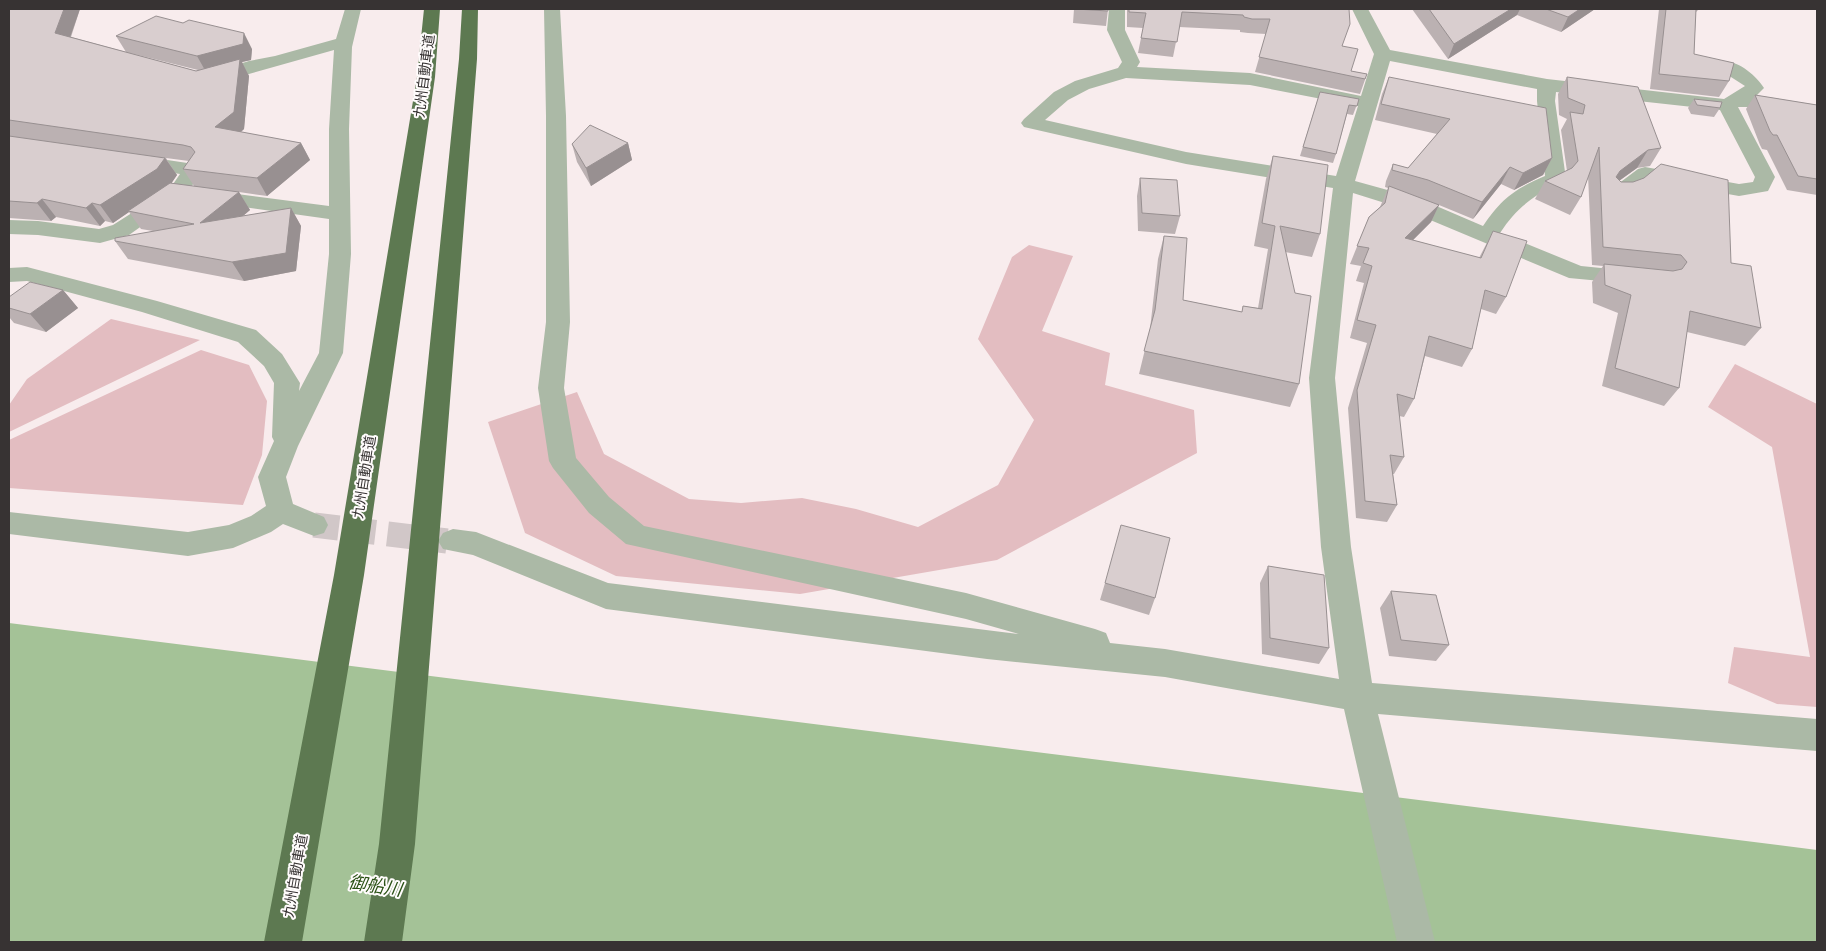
<svg xmlns="http://www.w3.org/2000/svg" width="1826" height="951" viewBox="0 0 1826 951" font-family="Literata,'Noto Sans JP',serif">
  <style>
    .green { fill: #e3bdc1 }
    .water { fill: #a4c297 }
    .lines { fill: none; stroke-linecap: round; stroke-linejoin: round }
    .minor-tunnel { stroke: #d1c7c8; stroke-width: 25; stroke-dasharray: 25 12; stroke-linecap: butt }
    .minor { fill: #abb9a6; fill-rule: evenodd }
    .highway { fill: #5d7951; fill-rule: evenodd }
    .wall { fill: #bbb1b2; fill-rule: evenodd }
    .shaded-wall { fill: #989091 }
    .building { fill: #d9cecf; stroke: #989091 }
    .labels { text-anchor: middle; stroke-width: 4; stroke-linejoin: round; paint-order: stroke }
    .street-label { font-size: 14px; fill: #373333; stroke: #fffcfc }
    .near-water-label { font-size: 18px; font-style: italic; fill: #2a5115; stroke: #fffcfc }
  </style>
  <rect width="100%" height="100%" fill="#f8eced"/>
  <!-- green -->
  <path class="green" d="M 1029,245 L 1073,256 L 1042,331 L 1110,353 L 1105,385 L 1194,410 L 1197,453 L 997,560 L 800,594 L 616,576 L 525,533 L 488,422 L 577,392 L 604,454 L 689,499 L 741,503 L 802,498 L 856,509 L 918,527 L 998,485 L 1034,420 L 978,339 L 1012,257 Z
    M 111,319 L 200,340 L 9,432 L 9,405 L 27,379 Z
    M 201,350 L 249,365 L 267,401 L 262,455 L 243,505 L 9,488 L 9,440 Z
    M 1735,364 L 1817,404 L 1817,707 L 1777,704 L 1728,683 L 1734,647 L 1810,657 L 1772,447 L 1708,407 Z"/>
  <!-- water -->
  <path class="water" d="M 9,623 L 1817,850 L 1817,942 L 9,942 Z"/>
  <g class="lines">
    <!-- minor-tunnel -->
    <path class="minor-tunnel" d="M 314,525 L 447,541"/>
    <!-- minor -->
    <path class="minor" d="M 345,9 L 361,9 L 352,47 L 349,129 L 351,254 L 343,353 L 298,446 L 286,477 L 293,504 L 324,517 L 328,525 L 324,533 L 314,536 L 283,524 L 271,532 L 233,548 L 188,556 L 9,534 L 9,512 L 188,532 L 229,525 L 251,516 L 266,506 L 258,477 L 274,441 L 272,437 L 274,383 L 264,366 L 238,342 L 142,312 L 27,281 L 9,282 L 9,268 L 27,267 L 157,301 L 256,330 L 282,354 L 300,383 L 299,391 L 319,353 L 329,254 L 329,219 L 207,202 L 200,200 L 196,196 L 200,192 L 207,190 L 329,206 L 329,129 L 334,50 L 210,85 L 204,83 L 201,79 L 204,75 L 249,61 L 275,56 L 336,39 Z
      M 544,9 L 560,9 L 566,116 L 570,322 L 564,388 L 576,458 L 609,497 L 644,526 L 966,593 L 1095,629 L 1106,633 L 1110,643 L 1165,649 L 1339,679 L 1321,547 L 1309,378 L 1333,188 L 1186,164 L 1024,127 L 1021,123 L 1024,119 L 1054,92 L 1075,81 L 1118,68 L 1122,62 L 1107,30 L 1109,9 L 1125,9 L 1125,30 L 1140,62 L 1137,67 L 1250,73 L 1361,96 L 1374,54 L 1352,9 L 1368,9 L 1390,50 L 1547,79 L 1724,99 L 1745,86 L 1720,70 L 1717,66 L 1720,62 C 1736,58 1756,75 1764,88 L 1756,96 L 1817,107 L 1817,119 L 1753,107 L 1738,107 L 1775,177 L 1768,191 L 1739,196 L 1649,180 C 1637,189 1626,202 1610,198 L 1606,194 L 1610,190 L 1638,169 L 1645,167 L 1739,184 L 1753,182 L 1755,177 L 1720,110 L 1556,92 L 1555,101 L 1566,179 C 1560,188 1548,189 1539,194 C 1521,206 1512,215 1500,233 L 1581,266 L 1641,272 L 1644,277 L 1641,282 L 1633,284 L 1569,278 L 1404,209 L 1353,193 L 1335,378 L 1351,547 L 1372,683 L 1817,719 L 1817,751 L 1378,714 L 1435,942 L 1397,942 L 1344,709 L 1165,677 L 987,659 L 606,609 L 473,555 L 443,549 L 438,541 L 443,533 L 453,529 L 476,532 L 608,583 L 1019,634 L 966,619 L 626,544 L 589,513 L 553,468 L 549,461 L 538,388 L 546,322 L 546,116 ZM 1390,61 L 1537,89 L 1537,101 L 1545,176 C 1515,189 1502,198 1483,226 L 1420,199 L 1355,181 ZM 1126,78 L 1250,85 L 1358,106 L 1336,176 L 1186,152 L 1045,120 L 1068,100 L 1089,89 Z
      M 134,155 L 194,164 L 201,166 L 204,170 L 184,196 L 177,198 L 174,203 L 129,235 L 100,243 L 38,235 L 9,234 L 9,220 L 38,221 L 99,229 L 113,225 L 160,195 L 167,193 L 180,174 L 127,165 L 124,161 L 127,157 Z"/>
    <!-- highway -->
    <path class="highway" d="M 424,9 L 440,9 L 435,77 L 364,575 L 302,942 L 264,942 L 334,575 L 417,77 Z
      M 462,9 L 478,9 L 477,59 L 415,844 L 402,942 L 364,942 L 379,844 L 459,59 Z"/>
  </g>
  <!-- wall -->
  <path class="wall" d="M 9,9 L 80,9 L 71,37 L 196,71 L 198,70 L 126,52 L 116,36 L 252,49 L 251,60 L 242,62 L 249,76 L 244,129 L 241,132 L 301,143 L 310,160 L 267,196 L 239,192 L 250,210 L 243,216 L 291,208 L 301,226 L 296,271 L 244,281 L 128,259 L 115,241 L 153,231 L 141,229 L 129,212 L 113,223 L 105,221 L 100,226 L 56,217 L 51,221 L 9,218 ZM 166,158 L 189,161 L 183,169 L 194,186 L 171,183 L 177,175 Z
    M 1074,9 L 1108,9 L 1106,26 L 1073,23 Z
    M 1127,9 L 1349,9 L 1342,46 L 1351,71 L 1367,74 L 1360,94 L 1255,72 L 1266,34 L 1248,33 L 1240,32 L 1240,30 L 1179,27 L 1173,57 L 1138,53 L 1143,28 L 1127,27 Z
    M 1412,9 L 1595,9 L 1561,32 L 1517,15 L 1448,59 Z
    M 1659,9 L 1699,9 L 1696,12 L 1694,54 L 1729,81 L 1719,97 L 1650,89 Z
    M 1389,77 L 1552,158 L 1543,175 L 1514,190 L 1501,184 L 1473,219 L 1439,205 L 1431,222 L 1413,240 L 1479,258 L 1493,231 L 1506,297 L 1496,314 L 1481,309 L 1472,349 L 1462,367 L 1425,356 L 1414,399 L 1404,417 L 1399,416 L 1404,457 L 1394,474 L 1393,474 L 1397,505 L 1387,522 L 1356,518 L 1348,408 L 1367,343 L 1350,338 L 1364,283 L 1356,281 L 1361,266 L 1350,264 L 1369,217 L 1380,207 L 1388,188 L 1385,187 L 1386,181 L 1393,164 L 1408,168 L 1437,134 L 1375,120 L 1382,94 Z
    M 1567,77 L 1661,148 L 1650,166 L 1637,168 L 1619,181 L 1731,263 L 1761,328 L 1745,346 L 1687,332 L 1679,388 L 1664,406 L 1602,386 L 1618,313 L 1593,303 L 1592,282 L 1603,266 L 1592,265 L 1588,175 L 1581,197 L 1570,215 L 1535,199 L 1545,181 L 1567,171 L 1561,130 L 1567,119 L 1559,115 L 1558,94 Z
    M 1320,92 L 1359,99 L 1353,115 L 1347,114 L 1336,154 L 1333,163 L 1300,156 Z
    M 1755,95 L 1817,105 L 1817,195 L 1787,190 L 1767,150 L 1762,149 L 1760,145 L 1746,109 Z
    M 1694,99 L 1720,108 L 1714,117 L 1691,114 L 1688,108 Z
    M 628,143 L 632,160 L 591,186 L 577,162 L 572,144 Z
    M 1273,156 L 1320,234 L 1312,257 L 1285,252 L 1299,384 L 1290,407 L 1139,374 L 1150,329 L 1158,259 L 1164,236 L 1183,300 L 1242,312 L 1243,306 L 1258,308 L 1268,249 L 1254,246 L 1266,179 Z
    M 1140,178 L 1180,216 L 1175,234 L 1138,231 L 1137,196 Z
    M 63,290 L 78,308 L 46,332 L 14,323 L 9,317 L 9,297 Z
    M 1268,566 L 1329,648 L 1319,664 L 1262,654 L 1260,583 Z
    M 1105,583 L 1155,598 L 1149,615 L 1100,600 Z
    M 1391,591 L 1449,645 L 1436,661 L 1389,656 L 1380,608 Z"/>
  <!-- shaded-wall -->
  <path class="shaded-wall" d="M 64,9 L 80,9 L 66,49 L 55,33 Z
    M 1511,9 L 1520,9 L 1517,15 L 1448,59 L 1454,44 Z
    M 1580,9 L 1595,9 L 1561,32 L 1568,17 Z
    M 244,33 L 252,49 L 251,60 L 242,62 L 249,76 L 244,129 L 225,145 L 215,127 L 206,72 L 197,56 Z
    M 301,143 L 310,160 L 267,196 L 257,178 Z
    M 628,143 L 632,160 L 591,186 L 586,168 Z
    M 1648,150 L 1637,168 L 1609,188 L 1620,171 Z
    M 165,158 L 177,175 L 169,187 L 128,211 L 129,212 L 113,223 L 100,205 Z
    M 1552,158 L 1543,175 L 1514,190 L 1523,173 Z
    M 1510,167 L 1501,184 L 1473,219 L 1482,202 Z
    M 239,192 L 250,210 L 212,242 L 200,223 Z
    M 42,199 L 56,217 L 51,221 L 37,203 Z
    M 92,203 L 105,221 L 100,226 L 86,208 Z
    M 1439,205 L 1431,222 L 1397,256 L 1405,238 Z
    M 291,208 L 301,226 L 296,271 L 244,281 L 232,262 Z
    M 63,290 L 78,308 L 46,332 L 30,314 Z"/>
  <!-- building -->
  <path class="building" d="M 9,9 L 64,9 L 55,33 L 196,71 L 240,59 L 234,112 L 215,127 L 301,143 L 257,178 L 183,169 L 195,152 L 191,147 L 183,145 L 9,120 Z
    M 1076,9 L 1108,9 L 1108,11 Z
    M 1129,9 L 1349,9 L 1350,24 L 1342,46 L 1358,49 L 1351,71 L 1367,74 L 1365,79 L 1259,57 L 1270,19 L 1252,19 L 1244,17 L 1243,15 L 1182,12 L 1177,42 L 1141,38 L 1146,13 L 1129,12 Z
    M 1429,9 L 1511,9 L 1454,44 Z
    M 1546,9 L 1580,9 L 1568,17 Z
    M 1666,9 L 1696,9 L 1694,54 L 1734,63 L 1729,81 L 1659,74 Z
    M 156,16 L 183,23 L 189,20 L 244,33 L 243,44 L 197,56 L 116,36 Z
    M 1389,77 L 1546,108 L 1552,158 L 1523,173 L 1510,167 L 1482,202 L 1428,180 L 1392,170 L 1393,164 L 1408,168 L 1450,119 L 1381,104 Z
    M 1567,77 L 1638,87 L 1661,148 L 1648,150 L 1620,171 L 1616,177 L 1621,182 L 1633,182 L 1644,178 L 1661,164 L 1728,180 L 1731,263 L 1751,266 L 1761,328 L 1690,311 L 1679,388 L 1615,368 L 1631,295 L 1605,285 L 1604,264 L 1673,271 L 1682,269 L 1687,262 L 1681,255 L 1603,247 L 1599,147 L 1581,197 L 1545,181 L 1572,168 L 1578,161 L 1570,112 L 1583,114 L 1585,105 L 1568,98 Z
    M 1320,92 L 1359,99 L 1357,106 L 1349,105 L 1336,154 L 1303,147 Z
    M 1755,95 L 1817,105 L 1817,179 L 1798,176 L 1777,135 L 1773,135 L 1770,131 Z
    M 1694,99 L 1722,102 L 1720,108 L 1697,105 Z
    M 590,125 L 628,143 L 586,168 L 572,144 Z
    M 9,136 L 165,158 L 157,169 L 100,205 L 92,203 L 86,208 L 42,199 L 37,203 L 9,201 Z
    M 1273,156 L 1328,165 L 1320,234 L 1280,226 L 1295,293 L 1311,296 L 1299,384 L 1144,351 L 1155,310 L 1164,236 L 1187,238 L 1183,300 L 1242,312 L 1243,306 L 1262,309 L 1275,226 L 1262,223 Z
    M 1140,178 L 1177,180 L 1180,216 L 1142,213 Z
    M 170,183 L 239,192 L 200,223 L 291,208 L 286,253 L 232,262 L 115,241 L 115,238 L 194,224 L 128,211 Z
    M 1389,186 L 1439,205 L 1405,238 L 1481,258 L 1493,231 L 1527,241 L 1506,297 L 1485,290 L 1472,349 L 1429,336 L 1414,399 L 1397,394 L 1404,457 L 1390,455 L 1397,505 L 1365,501 L 1357,390 L 1376,325 L 1357,320 L 1372,266 L 1363,263 L 1369,248 L 1357,246 L 1369,217 L 1385,203 Z
    M 30,282 L 63,290 L 30,314 L 9,308 L 9,297 Z
    M 1121,525 L 1170,538 L 1155,598 L 1105,583 Z
    M 1268,566 L 1324,575 L 1329,648 L 1270,638 Z
    M 1391,591 L 1436,595 L 1449,645 L 1401,640 Z"/>
  <g class="labels">
    <!-- street labels -->
    <g class="street-label">
      <text transform="translate(424 76) rotate(-83)" y="5">九州自動車道</text>
      <text transform="translate(364 477) rotate(-81)" y="5">九州自動車道</text>
      <text transform="translate(295 876) rotate(-80)" y="5">九州自動車道</text>
    </g>
    <!-- near-water labels -->
    <g class="near-water-label">
      <text transform="translate(375 886) rotate(9)" y="6">御船川</text>
    </g>
  </g>
  <!-- border -->
  <rect width="1826" height="951" fill="none" stroke="#373333" stroke-width="20"/>
</svg>
